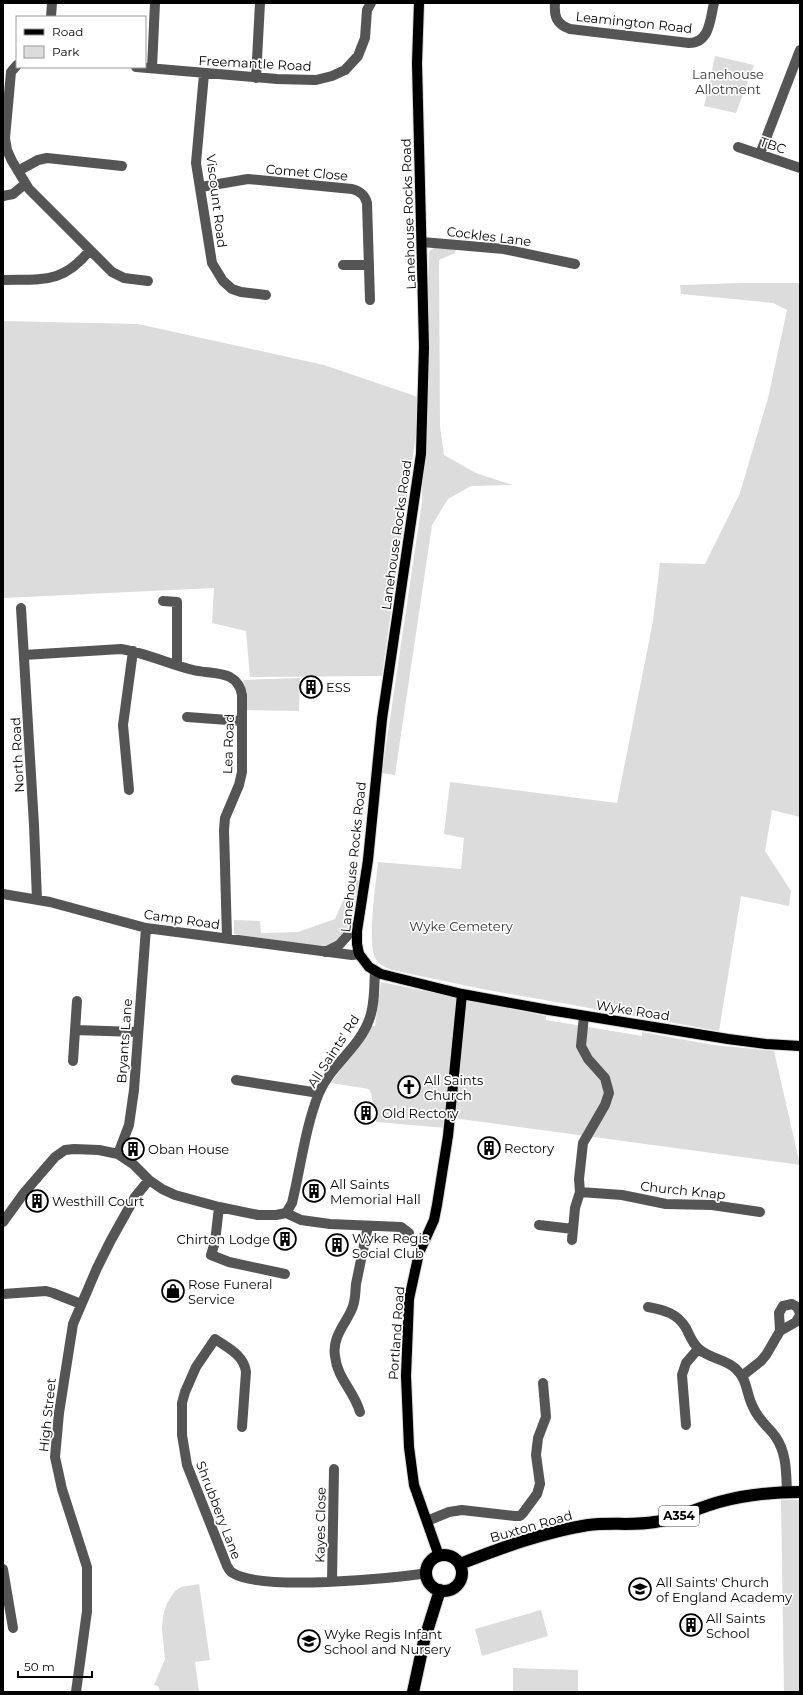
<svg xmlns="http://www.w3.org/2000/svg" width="803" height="1695" viewBox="0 0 803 1695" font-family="Montserrat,sans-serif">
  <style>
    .green { fill: #dcdcdc }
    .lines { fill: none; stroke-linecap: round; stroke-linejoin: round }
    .major-casing { stroke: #dbdbdb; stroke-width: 12 }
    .highway-casing { stroke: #dbdbdb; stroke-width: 14 }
    .minor { stroke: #555; stroke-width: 10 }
    .major { stroke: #000; stroke-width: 10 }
    .highway { stroke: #000; stroke-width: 12 }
    .labels { text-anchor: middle; stroke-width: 3.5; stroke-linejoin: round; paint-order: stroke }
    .shield { fill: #fff; stroke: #4c4c4c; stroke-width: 1 }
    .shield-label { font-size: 12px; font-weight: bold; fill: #000 }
    .street-label { font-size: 13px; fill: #000; stroke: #fff }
    .park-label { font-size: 13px; fill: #333; stroke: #fff }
    .poi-label { font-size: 13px; fill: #000; stroke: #fff; text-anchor: start }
  </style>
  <rect width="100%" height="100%" fill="#fff"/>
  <!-- green -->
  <path class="green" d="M 715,56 L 754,65 L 736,113 L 704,106 Z
    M 435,246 L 456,249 L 455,253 L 439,260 L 440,426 L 444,455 L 476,473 L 512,485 L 471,486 L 448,499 L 432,525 L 395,775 L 382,773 L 422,502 L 429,252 Z
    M 741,283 L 800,283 L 800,817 L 772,810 L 765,851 L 791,891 L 789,906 L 741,896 L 719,1031 L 482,989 L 392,970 C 384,967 377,964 374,955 C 368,936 376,884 378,862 L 461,869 L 464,838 L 444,834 L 450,782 L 617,803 L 653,621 L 660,563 L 705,564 L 740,493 L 768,398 L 787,310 L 773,303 L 681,294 L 680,285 Z
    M 3,321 L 138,324 L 324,365 L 421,398 L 382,676 L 250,677 L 246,631 L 212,623 L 214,588 L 3,598 Z
    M 300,678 L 299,711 L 246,710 L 247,693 L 243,680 Z
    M 353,878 L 359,881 C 354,906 352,942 321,947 L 234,934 L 234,920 L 260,921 L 261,933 L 298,932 L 335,919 Z
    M 381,982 L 546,1016 L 546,1020 L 642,1036 L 642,1032 L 713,1045 L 774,1051 L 800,1165 L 453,1118 L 446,1128 L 376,1122 L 371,1093 L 369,1089 L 331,1083 L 371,1026 L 375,1026 Z
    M 781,1500 L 800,1500 L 800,1692 L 784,1692 Z
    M 199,1584 L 210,1660 L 195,1662 L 199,1692 L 160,1692 L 158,1686 L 154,1685 L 165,1659 L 162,1629 L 163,1616 L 167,1603 L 175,1591 L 181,1587 Z
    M 541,1610 L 548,1636 L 482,1656 L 475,1629 Z
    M 513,1668 L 578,1670 L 578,1692 L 513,1692 Z"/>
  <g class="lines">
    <!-- major casing -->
    <g class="major-casing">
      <path id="major" d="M 419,3 L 417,63 L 424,347 L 421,454 L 382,719 L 368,860 L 357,931 L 357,944 L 359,954 L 369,967 L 381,974 L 462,994 L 549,1010 L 728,1039 L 766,1044 L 800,1046
        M 439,1556 L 414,1485 L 409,1447 L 406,1376 L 409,1299 L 419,1253 L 434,1220 L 437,1205 L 448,1136 L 462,994"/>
    </g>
    <!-- highway casing -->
    <g class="highway-casing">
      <path id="highway" d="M426 1573a18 18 0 1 1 36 0a18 18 0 1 1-36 0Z
        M 460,1564 C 501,1548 544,1532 588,1525 C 610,1522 633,1526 655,1522 C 677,1519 697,1508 719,1502 C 744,1495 773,1492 800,1492
        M 413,1692 L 424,1641 L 440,1590"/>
    </g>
    <!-- minor -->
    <path class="minor" d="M 555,3 C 554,16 556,24 570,29 L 689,43 C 710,43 710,19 714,3
      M 51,17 L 52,3
      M 17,65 L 11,72 L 5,138 L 7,150 L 12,161 L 29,189 L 112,272 L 124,278 L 148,281
      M 136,67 L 277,79 L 316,80 L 332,76 L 345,70 L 358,56 L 365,38 L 367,10 L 371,3
      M 152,68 L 155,3
      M 204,74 L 196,163 L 212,263 L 223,281 L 232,289 L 241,292 L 266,295
      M 256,78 L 260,3
      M 738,147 L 800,168
      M 760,154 L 800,50
      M 18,171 L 38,160 L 47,158 L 122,166
      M 201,187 L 248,179 L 352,189 C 360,191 365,195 367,203 L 370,300
      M 3,196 L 13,194 L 25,184
      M 422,242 L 504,249 L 575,264
      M 343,265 L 368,265
      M 3,280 C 42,279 63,284 90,250
      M 163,601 L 177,602 L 177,665
      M 21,608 L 34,825 L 37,899
      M 24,655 L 121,649 C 146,653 169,664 193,670 C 205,673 219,672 230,677 C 237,681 241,688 242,695 L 242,772 L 239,785 L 225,818 L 224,830 L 227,938
      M 187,717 L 242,721
      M 129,790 L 123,725 L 133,651
      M 3,894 L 50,902 L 146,928 L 352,955 L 359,954
      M 325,952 L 339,945 L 357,925
      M 75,1030 L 137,1032
      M 73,1061 L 77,1001
      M 236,1080 L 319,1093
      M 118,1154 L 129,1125 L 134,1090 L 146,928
      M 580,1192 L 622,1195 L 666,1204 L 712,1205 L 760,1212
      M 219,1207 L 215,1242 L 211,1255 L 229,1262 L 285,1274
      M 286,1213 L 292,1203 C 301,1166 305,1128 319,1093 C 331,1065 359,1048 369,1020 C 375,1005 374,987 375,971
      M 3,1222 L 24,1193 L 55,1157 L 65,1150 L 74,1149 L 99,1150 L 118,1154 L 133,1164 L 149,1180 L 162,1189 L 175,1195 L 219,1207 L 258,1215 L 276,1215 L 286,1213 L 301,1220 L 330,1224 L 401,1227 L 409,1233
      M 539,1225 L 573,1229
      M 572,1240 L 575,1208 L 580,1192 L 579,1179 L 583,1143 L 605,1105 L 609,1093 L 605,1078 L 588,1059 L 581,1046 L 584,1016
      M 3,1294 L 46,1291 L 53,1293 L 81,1304
      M 648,1307 C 664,1310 677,1313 686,1328 C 690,1336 692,1343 699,1349 C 710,1359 726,1359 736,1369 C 748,1380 746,1394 753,1407 C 758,1419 768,1427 775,1436 C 787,1453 786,1472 787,1492
      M 800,1313 L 797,1307 L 792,1304 L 783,1306 L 779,1313 L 780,1331 L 796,1322 L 800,1315
      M 742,1376 L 761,1361 L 766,1355 L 780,1331
      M 360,1412 C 354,1391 337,1378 335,1356 C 332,1338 344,1326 351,1311 C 356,1302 355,1293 356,1284 C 360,1264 364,1245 368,1226
      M 686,1425 L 682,1375 L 686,1363 L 698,1349
      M 242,1427 L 246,1372 C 244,1355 228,1348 215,1339 L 196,1367 L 185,1392 L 182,1403 L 182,1435 L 187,1465 L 227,1566 C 229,1569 230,1572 233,1573 C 261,1591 392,1579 427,1573
      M 427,1521 L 449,1512 L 462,1510 L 515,1516 L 520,1516 L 523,1513 L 537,1494 L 540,1484 L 536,1455 L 538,1438 L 546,1417 L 543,1383
      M 3,1569 L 13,1628
      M 332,1581 L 334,1469
      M 76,1692 L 87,1611 L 87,1567 L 62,1489 L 55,1457 L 59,1413 L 73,1324 L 97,1268 L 111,1240 L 135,1197 L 149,1180"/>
    <!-- major -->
    <use href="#major" class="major"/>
    <!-- highway -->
    <use href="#highway" class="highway"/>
  </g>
  <!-- icons -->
  <defs>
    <g id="building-ring" transform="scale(1.15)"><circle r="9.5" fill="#fff" stroke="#000" stroke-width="1.5"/><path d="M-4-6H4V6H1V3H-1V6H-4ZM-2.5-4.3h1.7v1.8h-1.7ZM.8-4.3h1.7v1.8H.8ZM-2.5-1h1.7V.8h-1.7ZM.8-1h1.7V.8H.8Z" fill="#000"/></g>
    <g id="church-ring" transform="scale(1.15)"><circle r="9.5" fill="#fff" stroke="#000" stroke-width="1.5"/><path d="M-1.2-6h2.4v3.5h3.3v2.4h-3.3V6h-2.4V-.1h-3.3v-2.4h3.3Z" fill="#000"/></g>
    <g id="shop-ring" transform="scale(1.15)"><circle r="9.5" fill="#fff" stroke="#000" stroke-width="1.5"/><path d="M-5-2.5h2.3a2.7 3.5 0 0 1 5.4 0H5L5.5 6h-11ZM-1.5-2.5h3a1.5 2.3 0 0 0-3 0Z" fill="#000"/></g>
    <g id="school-ring" transform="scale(1.15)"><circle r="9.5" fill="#fff" stroke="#000" stroke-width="1.5"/><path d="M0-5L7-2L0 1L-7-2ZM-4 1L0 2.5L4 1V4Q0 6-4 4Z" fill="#000"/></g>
  </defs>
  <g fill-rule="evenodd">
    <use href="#building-ring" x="311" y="687"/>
    <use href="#church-ring" x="409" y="1087"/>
    <use href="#building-ring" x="366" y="1113"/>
    <use href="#building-ring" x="489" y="1148"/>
    <use href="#building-ring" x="133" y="1149"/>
    <use href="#building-ring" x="314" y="1191"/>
    <use href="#building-ring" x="37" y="1201"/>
    <use href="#building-ring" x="285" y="1239"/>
    <use href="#building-ring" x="337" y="1245"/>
    <use href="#shop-ring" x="173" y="1291"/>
    <use href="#school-ring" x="640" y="1589"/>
    <use href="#building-ring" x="691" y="1625"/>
    <use href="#school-ring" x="309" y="1641"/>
  </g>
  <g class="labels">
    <!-- shield labels -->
    <rect class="shield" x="659" y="1506" width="40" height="20" rx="3"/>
    <g class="shield-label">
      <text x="679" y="1520">A354</text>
    </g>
    <!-- street labels -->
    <g class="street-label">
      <text transform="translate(634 22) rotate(6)" y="5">Leamington Road</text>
      <text transform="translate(255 63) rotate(3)" y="5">Freemantle Road</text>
      <text transform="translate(773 145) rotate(19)" y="5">TBC</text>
      <text transform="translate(307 172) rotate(5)" y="5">Comet Close</text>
      <text transform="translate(217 201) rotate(83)" y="5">Viscount Road</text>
      <text transform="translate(408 214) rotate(-92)" y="5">Lanehouse Rocks Road</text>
      <text transform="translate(489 236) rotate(7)" y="5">Cockles Lane</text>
      <text transform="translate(396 535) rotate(-82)" y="5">Lanehouse Rocks Road</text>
      <text transform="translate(228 744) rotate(-88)" y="5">Lea Road</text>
      <text transform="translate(17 755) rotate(-93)" y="5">North Road</text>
      <text transform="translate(353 857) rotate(-84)" y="5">Lanehouse Rocks Road</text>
      <text transform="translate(182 919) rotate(8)" y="5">Camp Road</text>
      <text transform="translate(633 1010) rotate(9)" y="5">Wyke Road</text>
      <text transform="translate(124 1041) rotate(-86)" y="5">Bryants Lane</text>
      <text transform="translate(333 1051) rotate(-57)" y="5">All Saints' Rd</text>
      <text transform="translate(683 1190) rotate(6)" y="5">Church Knap</text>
      <text transform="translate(396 1333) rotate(-86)" y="5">Portland Road</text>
      <text transform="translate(47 1415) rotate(-84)" y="5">High Street</text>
      <text transform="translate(219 1510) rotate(69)" y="5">Shrubbery Lane</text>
      <text transform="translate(320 1525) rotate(-89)" y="5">Kayes Close</text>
      <text transform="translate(531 1526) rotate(-16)" y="5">Buxton Road</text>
    </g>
    <!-- park labels -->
    <g class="park-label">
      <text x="728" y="79">Lanehouse<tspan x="728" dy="15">Allotment</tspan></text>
      <text x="461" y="931">Wyke Cemetery</text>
    </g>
    <!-- poi labels -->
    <g class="poi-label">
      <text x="326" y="692">ESS</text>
      <text x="424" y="1085">All Saints<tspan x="424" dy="15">Church</tspan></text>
      <text x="382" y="1118">Old Rectory</text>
      <text x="504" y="1153">Rectory</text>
      <text x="148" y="1154">Oban House</text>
      <text x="330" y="1189">All Saints<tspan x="330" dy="15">Memorial Hall</tspan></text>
      <text x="52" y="1206">Westhill Court</text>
      <text x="352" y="1243">Wyke Regis<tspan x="352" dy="15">Social Club</tspan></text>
      <text x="270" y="1244" text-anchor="end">Chirton Lodge</text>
      <text x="188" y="1289">Rose Funeral<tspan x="188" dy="15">Service</tspan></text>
      <text x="656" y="1587">All Saints' Church<tspan x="656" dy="15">of England Academy</tspan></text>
      <text x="706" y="1623">All Saints<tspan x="706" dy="15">School</tspan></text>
      <text x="324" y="1639">Wyke Regis Infant<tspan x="324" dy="15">School and Nursery</tspan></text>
    </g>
  </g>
  <!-- border -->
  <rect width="803" height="1695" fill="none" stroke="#000000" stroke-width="8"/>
  <!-- legend -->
  <rect x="16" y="16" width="130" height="52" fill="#ffffff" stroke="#999999"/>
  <rect x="24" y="29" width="20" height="6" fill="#000000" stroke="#999999"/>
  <text x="52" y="36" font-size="12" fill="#000000">Road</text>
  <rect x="24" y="46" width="20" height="12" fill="#dcdcdc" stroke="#999999"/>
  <text x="52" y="56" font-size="12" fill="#000000">Park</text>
  <!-- scale -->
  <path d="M18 1671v6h74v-6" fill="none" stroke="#000000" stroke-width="2"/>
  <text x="24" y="1671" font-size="12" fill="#000000" stroke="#ffffff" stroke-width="3" paint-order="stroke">50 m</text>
</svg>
